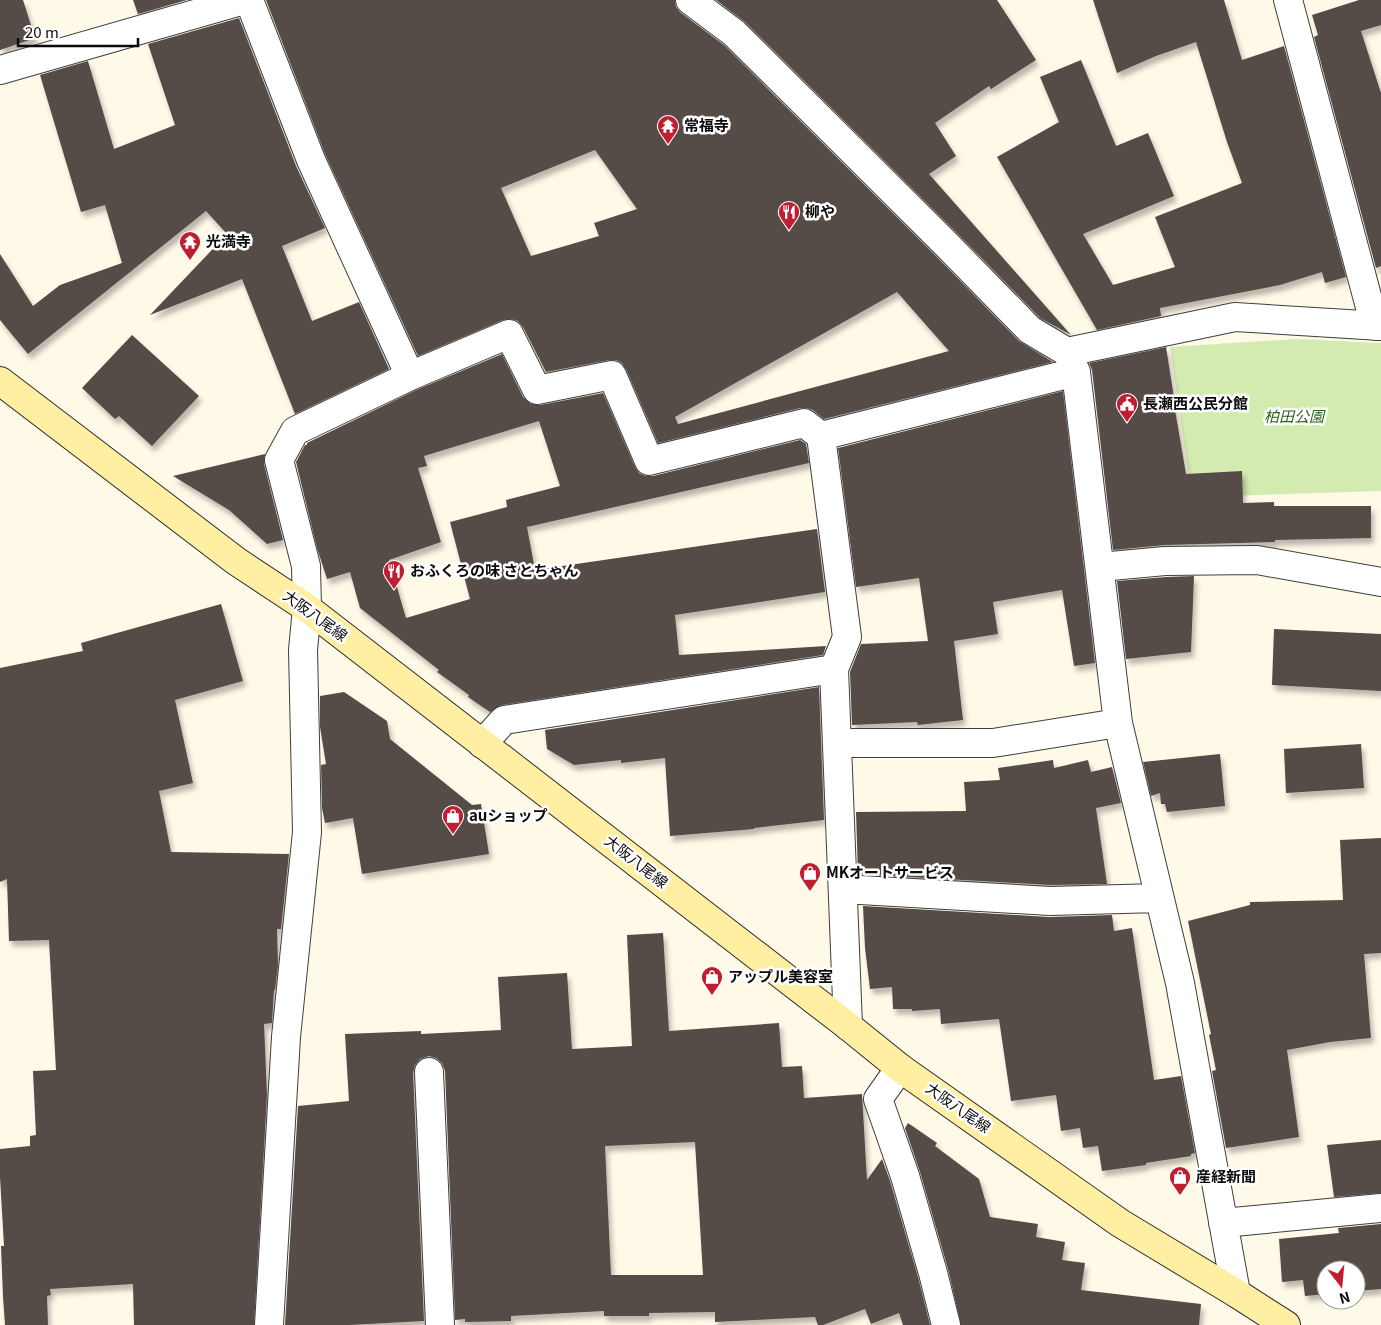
<svg xmlns="http://www.w3.org/2000/svg" width="1381" height="1325" viewBox="0 0 1381 1325" font-family="Georgia,'Noto Sans JP',serif">
  <style>
    .green { fill: #d3eab1 }
    .building { fill: #544b47; fill-rule: evenodd; filter: url(#shadow) }
    .lines { fill: none; stroke-linecap: round; stroke-linejoin: round }
    .minor-casing { stroke: #3e3e3e; stroke-width: 30 }
    .secondary-casing { stroke: #2d2d2d; stroke-width: 30 }
    .minor { stroke: #fff; stroke-width: 28 }
    .secondary { stroke: #ffefa3; stroke-width: 28 }
    .labels { text-anchor: middle; stroke-width: 5; stroke-linejoin: round; paint-order: stroke }
    .poi-label { font-size: 15px; font-weight: bold; fill: #0b0b0b; stroke: #fff; text-anchor: start }
    .park-label { font-size: 15px; font-style: italic; fill: #2e641a; stroke: #fff }
    .street-label { font-size: 15px; fill: #0b0b0b; stroke: #fff }
  </style>
  <defs>
    <filter id="shadow"><feDropShadow dx="3" dy="5.5" stdDeviation="2.5" flood-color="#0004"/></filter>
  </defs>
  <rect width="100%" height="100%" fill="#fff9e8"/>
  <!-- green -->
  <path class="green" d="M 1297,339 L 1381,343 L 1381,491 L 1192,497 L 1170,347 Z"/>
  <!-- building -->
  <path class="building" d="M 0,0 L 23,0 L 35,38 L 0,50 Z
    M 133,0 L 187,0 L 138,14 Z
    M 266,0 L 675,0 L 676,7 L 680,12 L 724,45 L 936,256 L 1019,341 L 1053,362 L 824,419 L 813,410 L 807,408 L 800,408 L 658,443 L 626,369 L 622,363 L 616,360 L 609,360 L 546,372 L 523,327 L 518,321 L 511,319 L 503,320 L 418,356 L 325,154 ZM 595,150 L 637,209 L 594,223 L 599,236 L 531,256 L 501,188 ZM 897,292 L 949,351 L 678,424 L 675,417 Z
    M 716,0 L 997,0 L 1036,60 L 991,89 L 989,86 L 935,123 L 956,156 L 929,174 L 1071,335 L 1040,318 L 958,234 L 745,22 Z
    M 1093,0 L 1224,0 L 1242,60 L 1284,46 L 1346,277 L 1325,283 L 1322,272 L 1280,285 L 1160,308 L 1161,316 L 1097,330 L 997,157 L 1059,122 L 1040,77 L 1081,60 L 1116,146 L 1148,133 L 1174,196 L 1083,234 L 1113,285 L 1175,267 L 1155,217 L 1242,183 L 1227,142 L 1196,42 L 1156,56 L 1117,73 Z
    M 1359,0 L 1381,0 L 1381,25 L 1361,31 L 1381,93 L 1381,266 L 1376,268 L 1314,37 L 1318,35 L 1312,15 Z
    M 239,18 L 296,166 L 325,228 L 282,246 L 312,321 L 359,302 L 389,369 L 295,414 L 242,279 L 150,315 L 227,234 L 206,211 L 28,354 L 0,320 L 0,254 L 33,306 L 60,285 L 122,263 L 105,205 L 81,212 L 40,75 L 88,61 L 114,149 L 175,125 L 148,44 Z
    M 132,335 L 199,396 L 152,446 L 119,416 L 115,419 L 82,388 Z
    M 1166,347 L 1175,404 L 1174,404 L 1186,474 L 1242,471 L 1243,503 L 1274,502 L 1274,506 L 1371,506 L 1371,538 L 1275,540 L 1275,542 L 1165,545 L 1113,550 L 1092,370 L 1089,363 Z
    M 502,354 L 523,397 L 531,404 L 540,405 L 603,393 L 635,467 L 639,473 L 645,476 L 653,476 L 800,440 L 806,444 L 809,463 L 527,527 L 535,570 L 817,529 L 825,592 L 675,615 L 679,655 L 826,646 L 823,655 L 502,705 L 490,712 L 468,697 L 469,695 L 437,672 L 439,670 L 360,608 L 350,572 L 327,579 L 317,548 L 296,462 L 305,445 L 307,445 L 307,443 L 416,390 ZM 539,421 L 560,486 L 506,500 L 507,507 L 450,522 L 470,599 L 406,618 L 389,560 L 441,542 L 418,468 L 427,466 L 424,456 Z
    M 1063,391 L 1095,663 L 1074,666 L 1062,590 L 993,602 L 998,634 L 954,641 L 963,720 L 918,725 L 917,722 L 852,725 L 850,672 L 861,644 L 928,641 L 919,578 L 856,587 L 838,448 Z
    M 265,454 L 264,464 L 283,540 L 267,544 L 229,510 L 173,476 Z
    M 1194,576 L 1191,652 L 1126,659 L 1117,581 L 1166,577 Z
    M 221,604 L 243,681 L 175,700 L 193,783 L 159,791 L 171,852 L 289,854 L 281,929 L 277,929 L 278,965 L 275,990 L 274,990 L 272,1023 L 264,1024 L 267,1095 L 254,1325 L 134,1325 L 133,1284 L 50,1289 L 51,1295 L 47,1296 L 48,1325 L 5,1325 L 3,1297 L 1,1246 L 4,1246 L 0,1177 L 0,1149 L 30,1146 L 30,1136 L 36,1135 L 33,1071 L 56,1070 L 49,940 L 9,941 L 7,879 L 0,882 L 0,668 L 83,651 L 81,643 Z
    M 1274,629 L 1381,634 L 1381,691 L 1272,685 Z
    M 819,687 L 824,820 L 754,828 L 754,829 L 670,836 L 665,758 L 621,763 L 621,760 L 574,765 L 547,749 L 545,730 Z
    M 344,692 L 387,721 L 390,739 L 472,805 L 481,804 L 489,854 L 362,874 L 353,818 L 325,823 L 322,808 L 321,765 L 326,764 L 320,727 L 320,696 Z
    M 1361,744 L 1364,788 L 1286,793 L 1284,749 Z
    M 1220,754 L 1225,806 L 1167,812 L 1165,804 L 1161,804 L 1160,793 L 1151,796 L 1143,762 Z
    M 1053,760 L 1054,768 L 1088,760 L 1091,772 L 1112,767 L 1121,803 L 1096,808 L 1107,884 L 1050,885 L 858,874 L 856,812 L 966,811 L 964,782 L 1000,780 L 998,768 Z
    M 1381,838 L 1381,953 L 1364,954 L 1371,1038 L 1330,1042 L 1287,1050 L 1299,1137 L 1226,1148 L 1212,1071 L 1216,1070 L 1209,1035 L 1211,1034 L 1188,921 L 1250,905 L 1250,902 L 1343,900 L 1340,840 Z
    M 863,906 L 1049,917 L 1112,915 L 1114,931 L 1132,928 L 1154,1080 L 1181,1076 L 1195,1153 L 1191,1154 L 1191,1156 L 1146,1163 L 1146,1165 L 1102,1171 L 1098,1146 L 1083,1148 L 1080,1128 L 1061,1131 L 1056,1095 L 1011,1101 L 999,1019 L 941,1024 L 940,1009 L 912,1011 L 912,1009 L 893,1009 L 892,987 L 870,989 L 865,948 Z
    M 663,933 L 669,1031 L 779,1023 L 782,1067 L 802,1066 L 804,1098 L 862,1094 L 867,1180 L 882,1159 L 890,1181 L 918,1277 L 930,1325 L 903,1325 L 899,1313 L 871,1324 L 865,1309 L 823,1325 L 818,1325 L 815,1317 L 715,1322 L 715,1312 L 649,1313 L 649,1316 L 604,1316 L 604,1311 L 511,1316 L 511,1321 L 465,1322 L 465,1319 L 455,1320 L 445,1071 L 442,1063 L 436,1058 L 429,1056 L 420,1059 L 415,1065 L 413,1073 L 424,1321 L 349,1325 L 285,1325 L 298,1106 L 349,1101 L 345,1034 L 421,1031 L 421,1034 L 501,1030 L 498,977 L 567,973 L 572,1049 L 632,1046 L 627,935 ZM 695,1142 L 703,1275 L 611,1275 L 605,1146 Z
    M 908,1123 L 937,1143 L 935,1146 L 979,1179 L 990,1217 L 1038,1224 L 1036,1237 L 1065,1242 L 1062,1260 L 1085,1263 L 1081,1290 L 1201,1304 L 1199,1325 L 961,1325 L 948,1269 L 920,1172 L 905,1128 Z
    M 1381,1140 L 1381,1193 L 1334,1197 L 1327,1145 Z
    M 1381,1224 L 1381,1289 L 1356,1291 L 1356,1270 L 1326,1270 L 1326,1294 L 1305,1296 L 1303,1280 L 1282,1282 L 1279,1239 L 1339,1233 L 1338,1228 Z"/>
  <g class="lines">
    <!-- minor casing -->
    <g class="minor-casing">
      <path id="minor" d="M 249,0 L 311,160 L 410,376 L 509,334 L 537,390 L 612,375 L 649,461 L 804,423 L 821,436 L 847,637 L 834,669 L 848,1026
        M 690,0 L 734,33 L 947,245 L 1030,330 L 1067,352 L 1076,372 L 1118,723 L 1180,983 L 1236,1293
        M 1288,0 L 1375,326
        M 0,70 L 244,0
        M 1067,352 L 1235,317 L 1381,326
        M 821,436 L 1076,372
        M 1100,567 L 1165,561 L 1257,560 L 1381,582
        M 838,743 L 993,743 L 1118,723
        M 482,744 L 504,720 L 834,669
        M 843,889 L 1050,901 L 1159,898
        M 900,1068 L 878,1099 L 905,1176 L 933,1273 L 946,1325
        M 429,1072 L 440,1325
        M 1223,1223 L 1381,1208
        M 269,1325 L 286,1037 L 307,832 L 303,650 L 307,608 L 306,566 L 279,460 L 295,431 L 410,376"/>
    </g>
    <!-- secondary casing -->
    <g class="secondary-casing">
      <path id="secondary" d="M 0,381 L 236,561 L 307,608 L 848,1026 L 900,1068 L 1120,1223 L 1236,1293 L 1286,1325"/>
    </g>
    <!-- minor -->
    <use href="#minor" class="minor"/>
    <!-- secondary -->
    <use href="#secondary" class="secondary"/>
  </g>
  <!-- icons -->
  <defs>
    <g id="temple-pin" transform="scale(1.125)"><path d="M0 17L-7.5 6A9.5 9.5 0 1 1 7.5 6Z" fill="#bf1e31" stroke="#fff"/><path d="M0-6L5-2H3V0L6.5 2.5H4V6H1.5V3h-3V6H-4V2.5H-6.5L-3 0V-2H-5Z" fill="#fff"/></g>
    <g id="restaurant-pin" transform="scale(1.125)"><path d="M0 17L-7.5 6A9.5 9.5 0 1 1 7.5 6Z" fill="#bf1e31" stroke="#fff"/><path d="M-5-6h1v4h1v-4h1v4h1v-4h1v5L-1.5 .5V6h-2V.5L-5-1ZM5-6V6H3V1.5H1.5Q1.5-4 5-6Z" fill="#fff"/></g>
    <g id="civic-pin" transform="scale(1.125)"><path d="M0 17L-7.5 6A9.5 9.5 0 1 1 7.5 6Z" fill="#bf1e31" stroke="#fff"/><path d="M-.6-6.5H3V-4.5H.6V-3L4-1V1h2V6H-6V1h2V-1L-.6-3ZM-1.2 2.5V6h2.4V2.5Z" fill="#fff"/></g>
    <g id="shop-pin" transform="scale(1.125)"><path d="M0 17L-7.5 6A9.5 9.5 0 1 1 7.5 6Z" fill="#bf1e31" stroke="#fff"/><path d="M-5-2.5h2.3a2.7 3.5 0 0 1 5.4 0H5L5.5 6h-11ZM-1.5-2.5h3a1.5 2.3 0 0 0-3 0Z" fill="#fff"/></g>
  </defs>
  <g fill-rule="evenodd">
    <use href="#temple-pin" x="668" y="126"/>
    <use href="#restaurant-pin" x="789" y="212"/>
    <use href="#temple-pin" x="190" y="242"/>
    <use href="#civic-pin" x="1127" y="404"/>
    <use href="#restaurant-pin" x="394" y="571"/>
    <use href="#shop-pin" x="453" y="816"/>
    <use href="#shop-pin" x="810" y="873"/>
    <use href="#shop-pin" x="712" y="977"/>
    <use href="#shop-pin" x="1180" y="1177"/>
  </g>
  <g class="labels">
    <!-- poi labels -->
    <g class="poi-label">
      <text x="684" y="131">常福寺</text>
      <text x="805" y="217">柳や</text>
      <text x="206" y="247">光満寺</text>
      <text x="1143" y="409">長瀬西公民分館</text>
      <text x="410" y="576">おふくろの味 さとちゃん</text>
      <text x="469" y="821">auショップ</text>
      <text x="826" y="878">MKオートサービス</text>
      <text x="728" y="982">アップル美容室</text>
      <text x="1196" y="1182">産経新聞</text>
    </g>
    <!-- park labels -->
    <g class="park-label">
      <text x="1294" y="422">柏田公園</text>
    </g>
    <!-- street labels -->
    <g class="street-label">
      <text transform="translate(315 616) rotate(36)" y="5">大阪八尾線</text>
      <text transform="translate(636 862) rotate(38)" y="5">大阪八尾線</text>
      <text transform="translate(958 1108) rotate(35)" y="5">大阪八尾線</text>
    </g>
  </g>
  <!-- north arrow -->
  <g transform="translate(1341 1285) rotate(164)"><circle r="24" fill="#ffffff" stroke="#9d9d9d"/>
  <path d="M0-4L9 19L0 12L-9 19Z" fill="#bf1e31"/>
  <text y="-8" font-size="14" font-weight="bold" text-anchor="middle" fill="#0b0b0b">N</text>
  </g>
  <!-- scale -->
  <path d="M18 38v8h120v-8" fill="none" stroke="#0b0b0b" stroke-width="2.5"/>
  <text x="25" y="38" font-size="15" fill="#0b0b0b" stroke="#ffffff" stroke-width="4" paint-order="stroke">20 m</text>
</svg>
